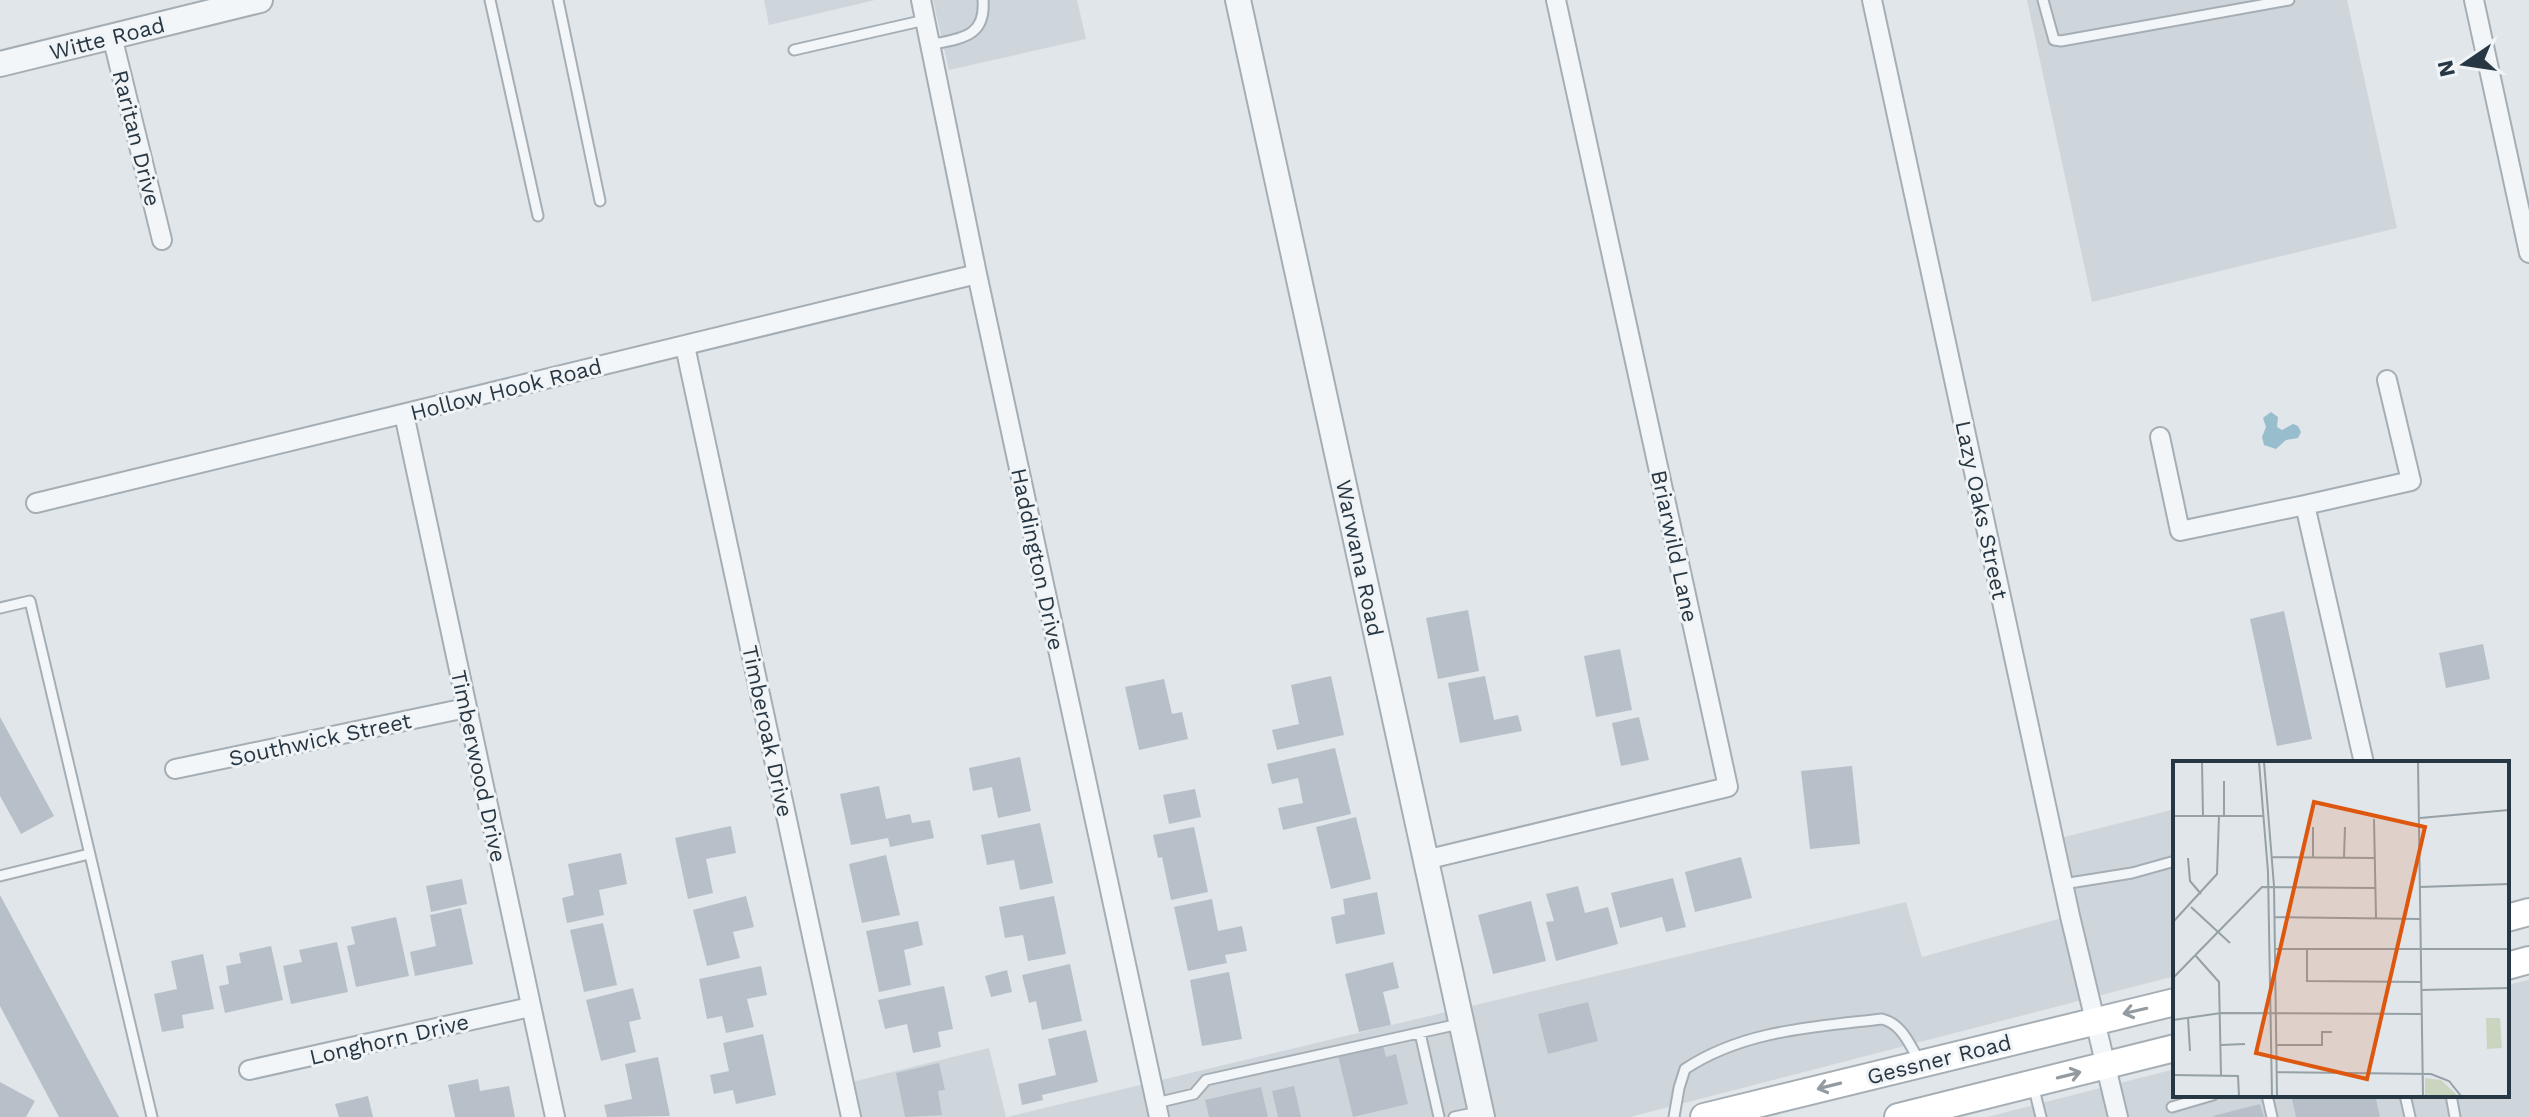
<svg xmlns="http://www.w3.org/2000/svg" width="2529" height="1117" viewBox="0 0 2529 1117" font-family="'Work Sans',sans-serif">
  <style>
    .built { fill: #ced6dc }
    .water { fill: #98bdcd }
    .building { fill: #b7c0c8 }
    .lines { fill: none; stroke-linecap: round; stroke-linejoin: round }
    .service-casing { stroke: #a5aeb5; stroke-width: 13 }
    .minor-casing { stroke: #a5aeb5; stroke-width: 22 }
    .tertiary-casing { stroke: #a5aeb5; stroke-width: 28 }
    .secondary-casing { stroke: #a5aeb5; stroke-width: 30 }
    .service { stroke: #f3f6f8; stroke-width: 9 }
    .minor { stroke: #f3f6f8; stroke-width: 18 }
    .tertiary { stroke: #f3f6f8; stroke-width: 24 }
    .secondary { stroke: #fff; stroke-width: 26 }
    .oneway { stroke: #939ba1 }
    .labels { text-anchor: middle; stroke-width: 6; stroke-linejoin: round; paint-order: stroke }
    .street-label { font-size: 22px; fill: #273743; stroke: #f0f4f7 }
    .inset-road { fill: none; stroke: #96a0a7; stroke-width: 2 }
    .view { fill: #de570f; fill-opacity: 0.15; stroke: #de570f; stroke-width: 4 }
    .inset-edge { fill: none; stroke: #273743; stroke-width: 4 }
  </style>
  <rect width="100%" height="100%" fill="#e0e6ea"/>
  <!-- built -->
  <path class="built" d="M 764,0 L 875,0 L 769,25 Z
    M 933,0 L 1077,0 L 1086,39 L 949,70 Z
    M 2027,0 L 2347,0 L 2397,228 L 2092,302 Z
    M 2175,809 L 2175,976 L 1630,1117 L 1007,1117 L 1906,902 L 1922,957 L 2069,916 L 2053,840 Z
    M 2529,980 L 2529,1117 L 1987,1117 L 2175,1069 L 2175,1095 L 2507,1095 L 2507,985 Z
    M 989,1048 L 1006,1117 L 851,1117 L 844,1084 Z"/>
  <!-- water -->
  <path class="water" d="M 2271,412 L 2278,417 L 2277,427 L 2282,430 L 2293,424 L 2298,426 L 2301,432 L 2298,438 L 2286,440 L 2276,449 L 2264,445 L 2262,437 L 2266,427 L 2263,418 Z"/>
  <!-- building -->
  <path class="building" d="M 1468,610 L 1479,671 L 1438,679 L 1426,618 Z
    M 2284,611 L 2312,739 L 2277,746 L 2250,619 Z
    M 2483,644 L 2490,679 L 2446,688 L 2439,653 Z
    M 1620,649 L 1632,710 L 1596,717 L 1584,656 Z
    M 1331,676 L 1344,735 L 1277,750 L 1272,730 L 1299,724 L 1291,685 Z
    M 1485,676 L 1494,720 L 1518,715 L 1522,731 L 1460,743 L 1448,683 Z
    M 1164,679 L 1172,714 L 1182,712 L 1188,739 L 1139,750 L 1125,687 Z
    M 0,717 L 54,816 L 21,834 L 0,796 Z
    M 1639,717 L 1649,760 L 1621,766 L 1612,723 Z
    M 1335,748 L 1351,814 L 1283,830 L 1278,808 L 1303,803 L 1298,778 L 1272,784 L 1267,764 Z
    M 1020,757 L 1031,811 L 998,818 L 992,787 L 973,791 L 969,768 Z
    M 1852,766 L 1860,844 L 1810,849 L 1801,771 Z
    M 879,786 L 886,819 L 910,814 L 912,823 L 930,820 L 934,838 L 890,847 L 888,838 L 851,845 L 840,794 Z
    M 1195,789 L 1201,817 L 1169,824 L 1163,795 Z
    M 1356,817 L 1371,879 L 1331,889 L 1316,827 Z
    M 1040,823 L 1053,883 L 1020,890 L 1014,860 L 987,865 L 981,835 Z
    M 731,826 L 736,853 L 706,859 L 713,893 L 688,899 L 675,838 Z
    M 1194,827 L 1208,892 L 1171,900 L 1162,857 L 1158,858 L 1153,835 Z
    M 621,853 L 627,884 L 599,890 L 604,915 L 567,923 L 562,898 L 574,895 L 568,864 Z
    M 886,855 L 900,915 L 862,923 L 849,864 Z
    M 1741,857 L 1752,898 L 1695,912 L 1685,872 Z
    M 1673,878 L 1686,927 L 1666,932 L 1662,917 L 1620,928 L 1611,893 Z
    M 462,879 L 467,904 L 431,912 L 426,886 Z
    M 1578,886 L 1585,913 L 1608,907 L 1618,944 L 1556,961 L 1546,922 L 1554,921 L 1546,894 Z
    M 1377,892 L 1385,934 L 1336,944 L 1331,917 L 1345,914 L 1343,899 Z
    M 0,895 L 119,1117 L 59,1117 L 0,1006 Z
    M 746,896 L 754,927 L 733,932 L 740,958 L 707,966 L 693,910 Z
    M 1054,896 L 1066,954 L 1028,961 L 1023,935 L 1005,938 L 999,907 Z
    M 1212,899 L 1218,931 L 1242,926 L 1247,951 L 1225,955 L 1227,963 L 1188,971 L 1174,907 Z
    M 1531,901 L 1546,961 L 1493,974 L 1478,915 Z
    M 461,908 L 473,964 L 415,976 L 410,952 L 436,946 L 430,915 Z
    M 396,917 L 409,976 L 356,987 L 347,946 L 355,944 L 351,927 Z
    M 918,921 L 923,945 L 904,950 L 911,985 L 879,992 L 866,931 Z
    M 603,923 L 617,985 L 584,992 L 570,930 Z
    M 337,942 L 348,992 L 291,1004 L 283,966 L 302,962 L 299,950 Z
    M 271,946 L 283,1000 L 225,1013 L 219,986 L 229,984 L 226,966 L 241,963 L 239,953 Z
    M 203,954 L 214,1009 L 182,1015 L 184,1028 L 162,1032 L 154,994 L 177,989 L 171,961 Z
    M 1393,962 L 1399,988 L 1383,992 L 1391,1025 L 1359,1032 L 1345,974 Z
    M 1070,964 L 1082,1021 L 1042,1030 L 1036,1001 L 1029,1003 L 1022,975 Z
    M 761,966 L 767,995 L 747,999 L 754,1027 L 726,1033 L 722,1016 L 707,1019 L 699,979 Z
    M 1007,970 L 1012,992 L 991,997 L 985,976 Z
    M 1229,972 L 1242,1039 L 1202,1046 L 1190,980 Z
    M 944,986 L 953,1029 L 938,1032 L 941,1047 L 913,1053 L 907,1024 L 885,1029 L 878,1000 Z
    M 633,988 L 641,1019 L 629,1022 L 636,1052 L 601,1061 L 586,1000 Z
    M 1588,1002 L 1598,1041 L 1548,1054 L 1538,1014 Z
    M 1086,1030 L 1098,1082 L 1042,1095 L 1043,1100 L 1022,1105 L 1018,1084 L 1056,1075 L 1048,1039 Z
    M 763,1034 L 776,1095 L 736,1104 L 733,1090 L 714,1094 L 710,1075 L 729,1071 L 723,1043 Z
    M 1383,1045 L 1386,1057 L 1396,1054 L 1408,1104 L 1353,1117 L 1338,1055 Z
    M 658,1057 L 670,1116 L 607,1117 L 604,1105 L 632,1099 L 625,1064 Z
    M 939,1063 L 945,1090 L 938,1091 L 942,1115 L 905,1117 L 896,1073 Z
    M 478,1079 L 480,1091 L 509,1086 L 515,1117 L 455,1117 L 448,1085 Z
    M 0,1082 L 35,1101 L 26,1117 L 0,1117 Z
    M 1294,1086 L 1301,1117 L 1278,1117 L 1272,1091 Z
    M 1261,1087 L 1268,1117 L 1209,1117 L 1205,1100 Z
    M 2291,1095 L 2375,1095 L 2380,1117 L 2296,1117 Z
    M 368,1096 L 373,1117 L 339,1117 L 335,1104 Z
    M 2260,1104 L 2264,1117 L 2213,1117 L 2213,1116 Z"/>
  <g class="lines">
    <!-- service casing -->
    <g class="service-casing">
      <path id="service" d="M 490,0 L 538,216
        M 558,0 L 600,201
        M 2043,0 L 2054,40 L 2061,41 L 2289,0
        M 930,45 C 960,38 986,38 983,0
        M 794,50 L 925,20
        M 0,608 L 30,601 L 152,1117
        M 0,876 L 89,854
        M 2063,884 L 2132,873 L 2175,861
        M 1420,1033 L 1439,1117
        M 2033,1085 L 2041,1117
        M 2267,1095 L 2272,1117
        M 2405,1095 L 2410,1117
        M 2451,1095 L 2455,1117
        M 1156,1103 L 1194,1094 L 1206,1080 L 1459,1024
        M 2172,1107 L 2213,1095
        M 1454,1117 L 1478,1112
        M 1674,1117 L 1679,1088 L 1685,1069 C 1744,1030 1814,1027 1882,1019 C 1902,1024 1909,1044 1919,1060"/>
    </g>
    <!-- minor casing -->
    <g class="minor-casing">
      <path id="minor" d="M 921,0 L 977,274 L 1159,1117
        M 1872,0 L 2070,916 L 2118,1117
        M 2474,0 L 2529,253
        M 112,36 L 162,240
        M 685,346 L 851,1117
        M 404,414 L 555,1117
        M 2160,437 L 2180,531 L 2305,505 L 2364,763
        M 36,503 L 977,274
        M 2305,505 L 2411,481 L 2387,380
        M 175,769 L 466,708
        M 1425,860 L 1728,787 L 1556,0
        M 249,1070 L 530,1007"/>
    </g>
    <!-- tertiary casing -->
    <g class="tertiary-casing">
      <path id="tertiary" d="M 1238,0 L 1482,1117
        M 0,64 L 260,0"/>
    </g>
    <!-- secondary casing -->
    <g class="secondary-casing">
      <path id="secondary" d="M 2507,918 L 2529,912
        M 2507,966 L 2529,960
        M 1704,1117 L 2175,1002
        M 1898,1117 L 2175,1048"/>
    </g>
    <!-- service -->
    <use href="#service" class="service"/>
    <!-- minor -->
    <use href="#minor" class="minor"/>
    <!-- tertiary -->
    <use href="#tertiary" class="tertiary"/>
    <!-- secondary -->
    <use href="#secondary" class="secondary"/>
  </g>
  <!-- one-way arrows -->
  <defs><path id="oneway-shaft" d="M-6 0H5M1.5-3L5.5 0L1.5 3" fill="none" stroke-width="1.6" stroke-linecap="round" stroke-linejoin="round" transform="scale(2)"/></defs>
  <g class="oneway">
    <use href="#oneway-shaft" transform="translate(2135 1011) rotate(167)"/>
    <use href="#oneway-shaft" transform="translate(2069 1075) rotate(-14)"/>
    <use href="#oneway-shaft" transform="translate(1829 1086) rotate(166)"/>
  </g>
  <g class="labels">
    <!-- street labels -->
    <g class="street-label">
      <text transform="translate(107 38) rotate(-14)" y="8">Witte Road</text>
      <text transform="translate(137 138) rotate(76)" y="8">Raritan Drive</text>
      <text transform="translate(506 389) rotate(-14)" y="8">Hollow Hook Road</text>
      <text transform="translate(1982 510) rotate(78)" y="8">Lazy Oaks Street</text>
      <text transform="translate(1675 546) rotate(78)" y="8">Briarwild Lane</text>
      <text transform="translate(1360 558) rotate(78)" y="8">Warwana Road</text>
      <text transform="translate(1038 559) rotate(78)" y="8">Haddington Drive</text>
      <text transform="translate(768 731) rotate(78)" y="8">Timberoak Drive</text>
      <text transform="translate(320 739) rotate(-12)" y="8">Southwick Street</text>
      <text transform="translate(479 766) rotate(78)" y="8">Timberwood Drive</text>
      <text transform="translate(389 1039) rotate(-13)" y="8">Longhorn Drive</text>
      <text transform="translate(1939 1059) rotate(-14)" y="8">Gessner Road</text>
    </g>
  </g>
  <!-- overview -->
  <g transform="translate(2173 761)">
    <rect width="336" height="336" fill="#e0e6ea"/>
    <path d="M 313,257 L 327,257 L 329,287 L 314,288 ZM 252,317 L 268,319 L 285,335 L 252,335 Z" fill="#cad5c0"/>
    <path class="inset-road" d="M 29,1 L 30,55M 86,1 L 95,111 L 99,335M 91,1 L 101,125 L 104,335M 245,1 L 250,335M 51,20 L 51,55M 0,55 L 90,55M 247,57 L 336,49M 201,58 L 203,157M 98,96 L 202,97M 140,96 L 140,66M 171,96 L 172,66M 15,97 L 17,120 L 28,133M 247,126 L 336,123M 18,146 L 57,182M 102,156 L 247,158M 0,161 L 44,113 L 46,55M 102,188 L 336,188M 134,188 L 134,220 L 248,221M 22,194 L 46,221 L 48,314M 0,217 L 89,126 L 202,127M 248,229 L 336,227M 15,257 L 17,290M 0,259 L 48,252 L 249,253M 48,284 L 72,283M 103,284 L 149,284 L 149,271 L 159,271M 103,311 L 258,313 L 276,320 L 288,335M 0,314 L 65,315 L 66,335"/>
    <path class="view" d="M 141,41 L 252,66 L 194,318 L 83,292 Z"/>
    <rect width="336" height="336" class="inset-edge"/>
  </g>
  <!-- north arrow -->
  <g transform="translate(2465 64) rotate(257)" stroke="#f0f4f7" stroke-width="6" paint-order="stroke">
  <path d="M0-6L14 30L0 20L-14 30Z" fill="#273743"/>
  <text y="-12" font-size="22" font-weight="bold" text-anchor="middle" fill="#273743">N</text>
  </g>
</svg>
